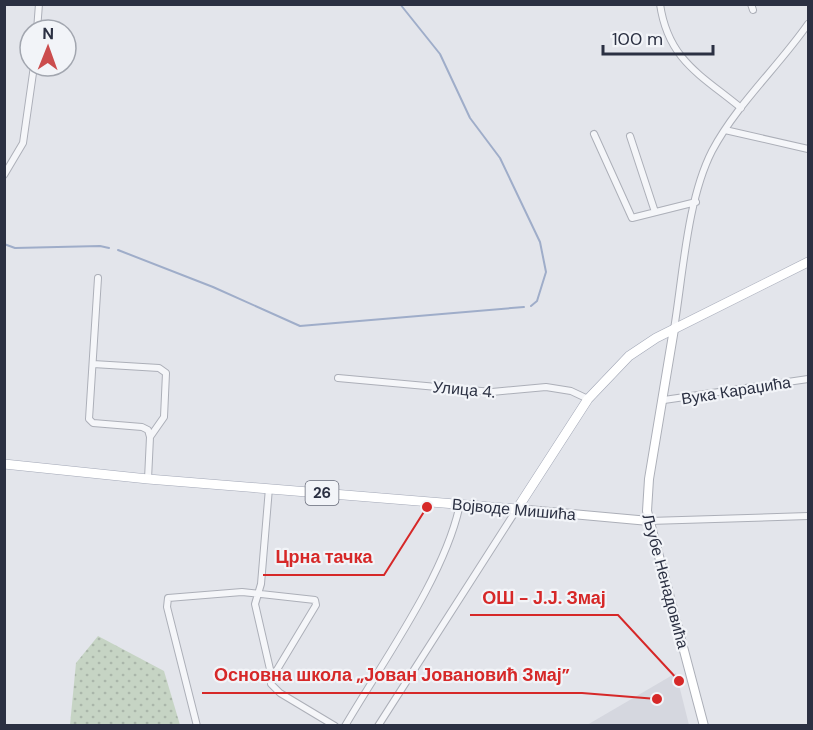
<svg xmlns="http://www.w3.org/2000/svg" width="813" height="730" viewBox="0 0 813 730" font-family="'DM Sans',sans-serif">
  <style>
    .built { fill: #d5d7df }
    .green { fill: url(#green-dots) }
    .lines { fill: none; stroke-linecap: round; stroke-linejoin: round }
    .stream { stroke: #9fadc9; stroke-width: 2 }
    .street-casing { stroke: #acafb8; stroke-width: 8 }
    .secondary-casing { stroke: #acafb8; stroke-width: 10 }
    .primary-casing { stroke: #a2a7b6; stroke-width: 10 }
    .street { stroke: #f5f6f9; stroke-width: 6 }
    .secondary { stroke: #fff; stroke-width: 8 }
    .primary { stroke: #fff; stroke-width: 9 }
    .labels { text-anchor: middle; stroke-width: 4.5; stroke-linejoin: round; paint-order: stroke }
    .shield { fill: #f2f4f8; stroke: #676b79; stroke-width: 1.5 }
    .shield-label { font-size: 15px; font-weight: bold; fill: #2b3042 }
    .street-label { font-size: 16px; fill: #2b3042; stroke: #f2f4f8 }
    .leader { fill: none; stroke: #d62828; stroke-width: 2 }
    .callout-dot { fill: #d62828; stroke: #f2f4f8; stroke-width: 2 }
    .callout-label { font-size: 18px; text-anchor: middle; font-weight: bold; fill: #d62828; stroke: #f2f4f8; stroke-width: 4.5; stroke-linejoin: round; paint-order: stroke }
  </style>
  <defs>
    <pattern id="green-dots" width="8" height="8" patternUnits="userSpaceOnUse" patternTransform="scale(1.5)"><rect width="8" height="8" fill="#c6d4c4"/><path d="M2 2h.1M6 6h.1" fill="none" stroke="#aab6aa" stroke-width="1.8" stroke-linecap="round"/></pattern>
  </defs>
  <rect width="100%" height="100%" fill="#e3e5eb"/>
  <!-- built -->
  <path class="built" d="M 676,673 L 689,725 L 587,725 Z"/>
  <!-- green -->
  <path class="green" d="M 98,636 L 164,671 L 180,725 L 70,725 L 76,663 Z"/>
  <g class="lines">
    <!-- stream -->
    <path class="stream" d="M 400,4 L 440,54 L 470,118 L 500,158 L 540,242 L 546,272 L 537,301 L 531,306
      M 4,244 L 15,248 L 100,246 L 109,248
      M 118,250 L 213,287 L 300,326 L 524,307"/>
    <!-- street casing -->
    <g class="street-casing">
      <path id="street" d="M 660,4 C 668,60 701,75 741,108
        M 751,4 L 753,10
        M 37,30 L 39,4
        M 725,130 L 808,149
        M 594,134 L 632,218 L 696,202
        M 630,136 L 655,212
        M 4,175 L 23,143 L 34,66
        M 98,278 L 89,419 L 93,423 L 142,427 L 148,430 L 150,437
        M 674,329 C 683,275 687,200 712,151 C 737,104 778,67 808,24
        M 93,364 L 159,368 L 166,373 L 164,417 L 150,437 L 148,479
        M 338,378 L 492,392 L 546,387 L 571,391 L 588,399
        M 664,400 L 808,379
        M 269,488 L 261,584 L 255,604 L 272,678 L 271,684 L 280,693 L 335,726
        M 649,521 L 808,516
        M 197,726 L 167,607 L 168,598 L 242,592 L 315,600 L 316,605 L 272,678
        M 345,726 C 383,661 445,576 460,504
        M 378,726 L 517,509"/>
    </g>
    <!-- secondary casing -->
    <g class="secondary-casing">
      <path id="secondary" d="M 674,329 L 649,479 L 647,511 L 704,726
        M 517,509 L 649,521"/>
    </g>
    <!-- primary casing -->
    <g class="primary-casing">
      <path id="primary" d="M 4,464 L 148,479 L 517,509 L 588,399 L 629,356 L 656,338 L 808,262"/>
    </g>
    <!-- street -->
    <use href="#street" class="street"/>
    <!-- secondary -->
    <use href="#secondary" class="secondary"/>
    <!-- primary -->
    <use href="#primary" class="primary"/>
  </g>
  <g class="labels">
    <!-- shield labels -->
    <rect class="shield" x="305.5" y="481" width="33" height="24" rx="4.5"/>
    <g class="shield-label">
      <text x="322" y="498">26</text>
    </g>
    <!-- street labels -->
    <g class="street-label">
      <text transform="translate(464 389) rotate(5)" y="6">Улица 4.</text>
      <text transform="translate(736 390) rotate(-9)" y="6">Вука Караџића</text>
      <text transform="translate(514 509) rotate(5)" y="6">Војводе Мишића</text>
      <text transform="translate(666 581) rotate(75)" y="6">Љубе Ненадовића</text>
    </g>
  </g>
  <!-- callouts -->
  <path class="leader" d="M427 507L384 575H263M679 681L618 615H470M657 699L582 693H202"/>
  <g class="callout-dot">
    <circle cx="427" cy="507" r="6"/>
    <circle cx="679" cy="681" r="6"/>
    <circle cx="657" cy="699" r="6"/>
  </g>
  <g class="callout-label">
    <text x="324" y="563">Црна тачка</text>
    <text x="544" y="604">ОШ - Ј.Ј. Змај</text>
    <text x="392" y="681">Основна школа „Јован Јовановић Змај”</text>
  </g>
  <!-- border -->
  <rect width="813" height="730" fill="none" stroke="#2b3042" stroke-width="12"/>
  <!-- north arrow -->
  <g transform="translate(48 48) rotate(1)"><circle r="28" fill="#f2f4f8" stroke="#a2a6af" stroke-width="1.5"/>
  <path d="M0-4.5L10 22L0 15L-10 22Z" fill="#cb4c4d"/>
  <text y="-9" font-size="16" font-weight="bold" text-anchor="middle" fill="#2b3042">N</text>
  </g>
  <!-- scale -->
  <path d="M603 45v9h110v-9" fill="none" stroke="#2b3042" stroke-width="3"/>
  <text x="612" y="45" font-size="18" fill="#2b3042" stroke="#f2f4f8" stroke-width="4.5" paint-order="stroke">100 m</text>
</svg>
